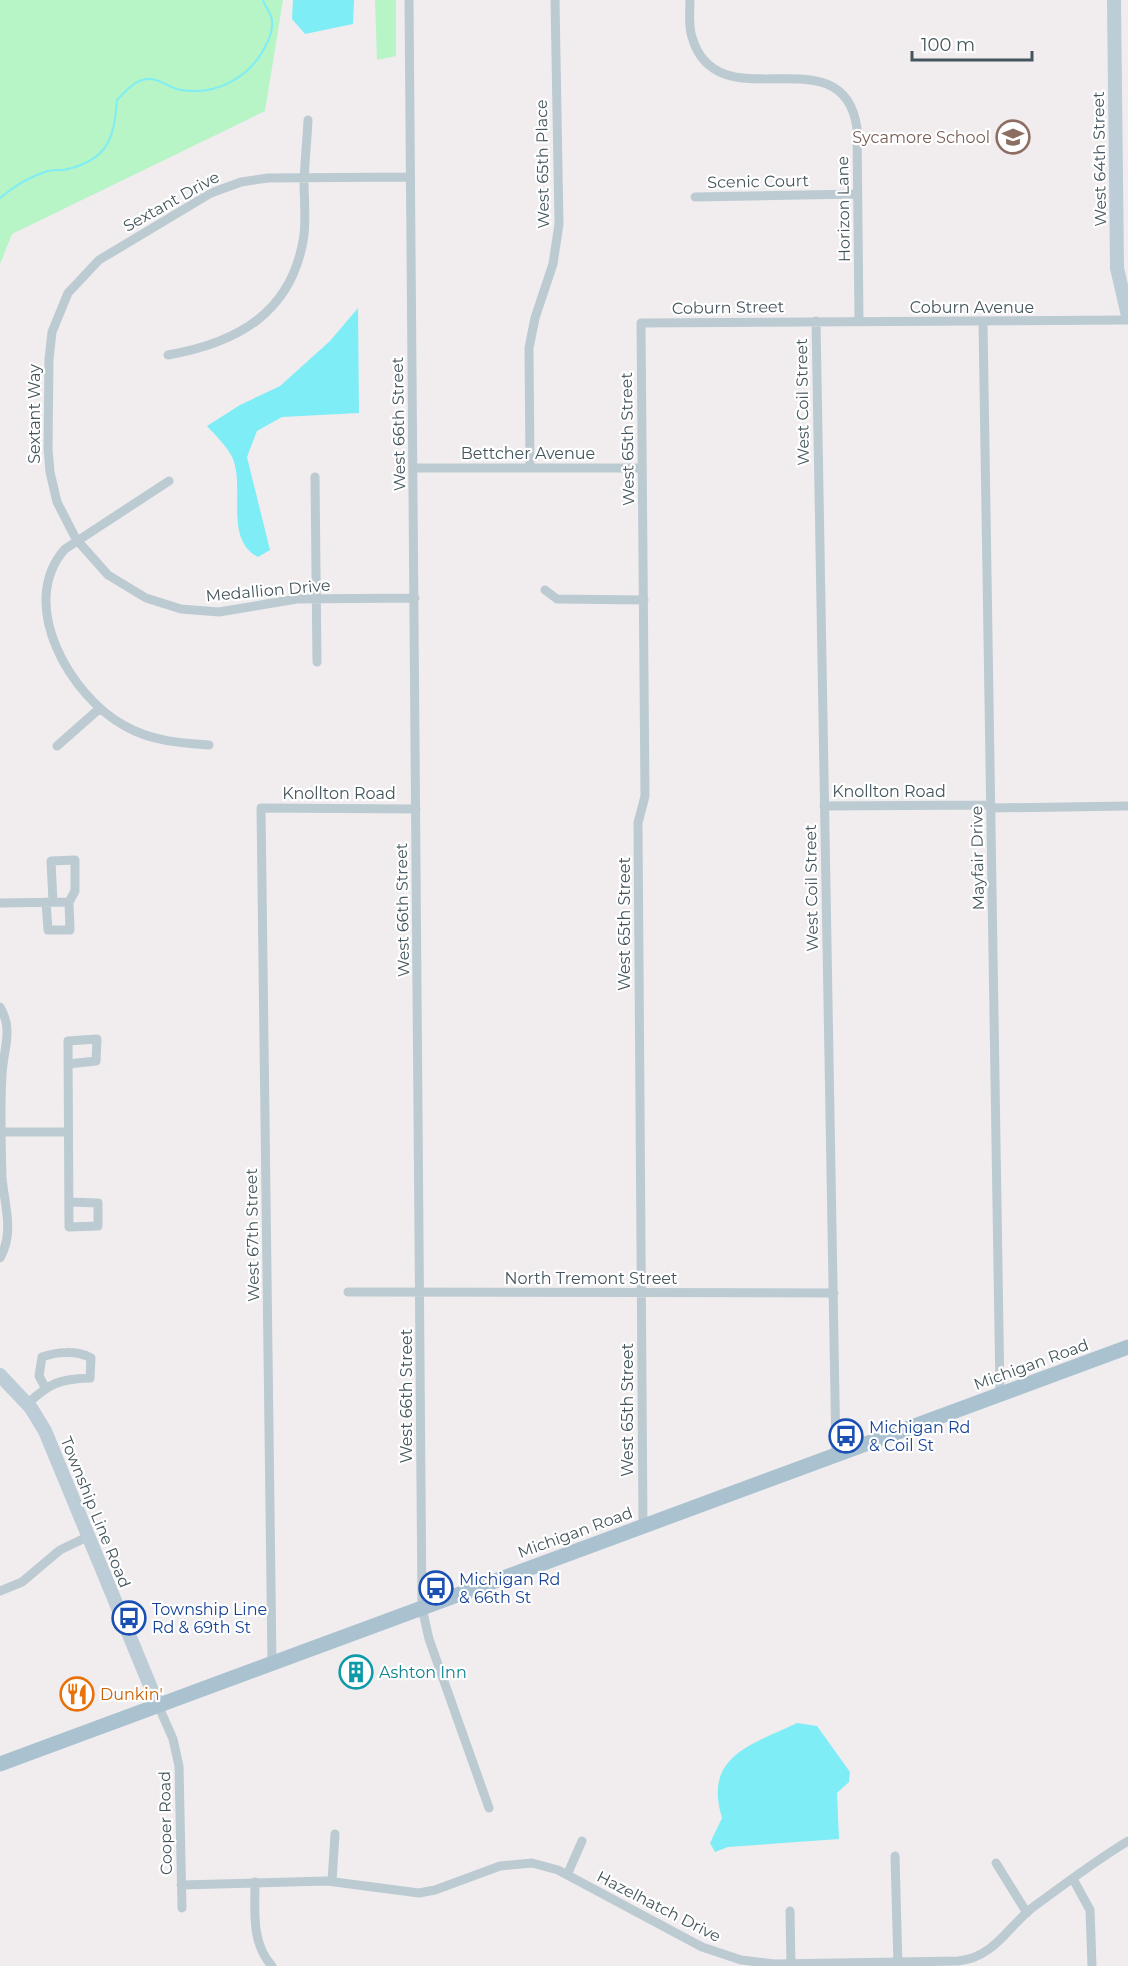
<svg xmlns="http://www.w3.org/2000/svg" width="1128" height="1966" viewBox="0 0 1128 1966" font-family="Montserrat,sans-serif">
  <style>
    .green { fill: #b7f4c6 }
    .water { fill: #7fedf5 }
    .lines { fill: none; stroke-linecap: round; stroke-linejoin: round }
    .stream { stroke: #7fedf5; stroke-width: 2 }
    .street { stroke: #bccbd2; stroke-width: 9 }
    .secondary { stroke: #bccdd7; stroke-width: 14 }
    .primary { stroke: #aac2d0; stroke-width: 15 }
    .labels { text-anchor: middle; stroke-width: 4.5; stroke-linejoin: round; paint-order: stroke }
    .education-label { font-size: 16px; fill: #785e54; stroke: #fff; text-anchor: end }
    .street-label { font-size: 16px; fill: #44555d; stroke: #fff }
    .transit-label { font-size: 16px; fill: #164399; stroke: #fff; text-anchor: start }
    .culture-label { font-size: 16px; fill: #0d838f; stroke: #fff; text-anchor: start }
    .food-label { font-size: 16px; fill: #c56008; stroke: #fff; text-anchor: start }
  </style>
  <rect width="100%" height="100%" fill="#f1edee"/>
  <!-- green -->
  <path class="green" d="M 0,0 L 283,0 L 265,111 L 12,234 L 0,264 Z
    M 375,0 L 396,0 L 396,56 L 377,60 Z"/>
  <!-- water -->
  <path class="water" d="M 293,0 L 354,0 L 353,24 L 305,34 L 292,19 Z
    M 358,308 L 359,413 L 282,417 L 257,431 L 247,457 L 270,550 L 258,557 C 224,539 245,490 233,459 C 228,447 215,435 207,426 L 240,405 L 280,386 L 330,341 Z
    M 797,1723 L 817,1726 L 850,1772 L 849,1782 L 837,1793 L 839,1839 L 728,1847 L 715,1852 L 710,1843 L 722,1818 C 703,1756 751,1745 797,1723 Z"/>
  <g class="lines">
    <!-- stream -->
    <path class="stream" d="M 0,198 C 13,187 29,177 45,172 C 52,169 61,171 68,169 C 109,159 114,137 117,100 C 127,90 136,78 151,79 C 162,80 171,89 181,90 C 218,96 252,76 267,43 C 270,38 273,27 272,21 C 272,14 265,7 263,0"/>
    <!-- street -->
    <path class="street" d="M 409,0 L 422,1608 L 429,1639 L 489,1808
      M 690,0 C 690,12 688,25 692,37 C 717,125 843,30 857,128 L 859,321
      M 409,177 L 268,178 L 241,182 L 211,193 L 99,260 L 68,293 L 52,332 L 49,359 L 48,449 L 50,472 L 57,502 L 76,539 L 108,575 L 146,598 L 181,609 L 219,612 L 297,599 L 415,598
      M 695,197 L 857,194
      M 816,321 L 836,1455
      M 983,322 L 1000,1394
      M 168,355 C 238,343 293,312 304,235 C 306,217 304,198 304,180 C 305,160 307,140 308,120
      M 414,468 L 642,468
      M 530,468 L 529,348 L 535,318 L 553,264 L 559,224 L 555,0
      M 315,477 L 317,662
      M 169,481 L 65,549 C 16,604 71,697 125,726 C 151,741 180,743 209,745
      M 545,590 L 557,599 L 644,600
      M 57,746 L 99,709
      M 824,806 L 991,805
      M 991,808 L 1128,806
      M 46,902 L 48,930 L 70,930 L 69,902 L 75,891 L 75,860 L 51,861 L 53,902
      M 0,903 L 69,902
      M 0,1007 C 14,1030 3,1050 2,1075 C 0,1108 1,1143 2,1177 C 4,1204 15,1232 0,1258
      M 68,1064 L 96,1061 L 97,1039 L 68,1041 L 69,1227 L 98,1226 L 98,1203 L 69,1202
      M 0,1132 L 68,1132
      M 348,1292 L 834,1293
      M 27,1404 C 50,1383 59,1379 90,1378 L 91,1358 C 77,1350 56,1352 42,1357 L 39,1376 L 45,1387
      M 643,1526 L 638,823 L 645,796 L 641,323 L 1128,320
      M 0,1591 L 22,1582 L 60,1550 L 89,1536
      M 272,1663 L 261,808 L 416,809
      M 158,1705 L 173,1739 L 179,1766 L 182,1908
      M 895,1856 L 898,1966
      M 996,1863 L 1027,1913
      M 567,1875 L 582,1841
      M 1073,1879 L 1090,1910 L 1092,1966
      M 332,1881 L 335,1834
      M 255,1882 C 255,1911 251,1943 272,1966
      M 181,1885 L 327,1881 L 419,1893 L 435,1890 L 500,1866 L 532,1863 L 558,1870 L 702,1947 L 741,1960 L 775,1964 L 958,1961 C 993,1958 1007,1928 1032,1908 C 1063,1885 1095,1861 1128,1841
      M 790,1911 L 791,1966"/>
    <!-- secondary -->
    <path class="secondary" d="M 1114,0 L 1117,268 L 1128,316
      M 0,1375 L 31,1408 L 45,1431 L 158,1705"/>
    <!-- primary -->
    <path class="primary" d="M 0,1764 L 1128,1347"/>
  </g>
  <!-- icons -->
  <defs>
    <g id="school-ring" transform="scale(1.725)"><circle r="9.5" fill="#fff" stroke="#8d6e63" stroke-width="1.5"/><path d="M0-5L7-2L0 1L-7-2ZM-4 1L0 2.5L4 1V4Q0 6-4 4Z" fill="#8d6e63"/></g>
    <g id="bus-ring" transform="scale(1.725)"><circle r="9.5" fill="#fff" stroke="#1a4fb4" stroke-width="1.5"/><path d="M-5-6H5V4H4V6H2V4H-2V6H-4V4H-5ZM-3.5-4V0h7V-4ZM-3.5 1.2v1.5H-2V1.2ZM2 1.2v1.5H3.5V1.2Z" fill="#1a4fb4"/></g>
    <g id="building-ring" transform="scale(1.725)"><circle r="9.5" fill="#fff" stroke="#0f9aa8" stroke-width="1.5"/><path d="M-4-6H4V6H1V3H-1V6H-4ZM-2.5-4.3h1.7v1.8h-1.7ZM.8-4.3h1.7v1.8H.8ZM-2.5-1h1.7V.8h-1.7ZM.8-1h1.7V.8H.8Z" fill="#0f9aa8"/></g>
    <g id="restaurant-ring" transform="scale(1.725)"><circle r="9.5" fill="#fff" stroke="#e8710a" stroke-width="1.5"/><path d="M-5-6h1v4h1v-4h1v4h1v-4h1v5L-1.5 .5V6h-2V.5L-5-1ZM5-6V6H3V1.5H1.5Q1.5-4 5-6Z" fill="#e8710a"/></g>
  </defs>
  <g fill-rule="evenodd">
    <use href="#school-ring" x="1013" y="137"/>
    <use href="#bus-ring" x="846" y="1436"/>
    <use href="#bus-ring" x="436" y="1588"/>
    <use href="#bus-ring" x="129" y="1618"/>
    <use href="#building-ring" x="356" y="1672"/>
    <use href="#restaurant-ring" x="77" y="1694"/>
  </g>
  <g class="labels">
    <!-- education labels -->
    <g class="education-label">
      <text x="990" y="143">Sycamore School</text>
    </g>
    <!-- street labels -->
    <g class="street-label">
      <text transform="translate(1099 159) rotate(-91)" y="6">West 64th Street</text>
      <text transform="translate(542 164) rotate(-91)" y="6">West 65th Place</text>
      <text transform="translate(758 181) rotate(-1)" y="6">Scenic Court</text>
      <text transform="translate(171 201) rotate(-29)" y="6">Sextant Drive</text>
      <text transform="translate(843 209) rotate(-91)" y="6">Horizon Lane</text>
      <text transform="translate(728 307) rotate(-1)" y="6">Coburn Street</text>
      <text x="972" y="313">Coburn Avenue</text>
      <text transform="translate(802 402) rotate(-91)" y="6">West Coil Street</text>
      <text transform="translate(34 414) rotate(-90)" y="6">Sextant Way</text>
      <text transform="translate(398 424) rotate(-91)" y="6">West 66th Street</text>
      <text transform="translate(627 439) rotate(-91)" y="6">West 65th Street</text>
      <text x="528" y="459">Bettcher Avenue</text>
      <text transform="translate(268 590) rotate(-5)" y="6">Medallion Drive</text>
      <text x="889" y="797">Knollton Road</text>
      <text x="339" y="799">Knollton Road</text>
      <text transform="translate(977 858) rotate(-91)" y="6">Mayfair Drive</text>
      <text transform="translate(811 888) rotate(-91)" y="6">West Coil Street</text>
      <text transform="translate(402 910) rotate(-91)" y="6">West 66th Street</text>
      <text transform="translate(624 924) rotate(-90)" y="6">West 65th Street</text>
      <text transform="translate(252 1235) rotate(-91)" y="6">West 67th Street</text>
      <text x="591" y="1284">North Tremont Street</text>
      <text transform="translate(1031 1364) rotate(-20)" y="6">Michigan Road</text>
      <text transform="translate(406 1396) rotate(-90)" y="6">West 66th Street</text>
      <text transform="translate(627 1410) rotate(-90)" y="6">West 65th Street</text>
      <text transform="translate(96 1512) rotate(68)" y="6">Township Line Road</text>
      <text transform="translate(575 1532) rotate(-20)" y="6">Michigan Road</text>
      <text transform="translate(165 1823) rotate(-91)" y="6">Cooper Road</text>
      <text transform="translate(659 1906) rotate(27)" y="6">Hazelhatch Drive</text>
    </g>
    <!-- transit labels -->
    <g class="transit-label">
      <text x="869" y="1433">Michigan Rd<tspan x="869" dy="18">&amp; Coil St</tspan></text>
      <text x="459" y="1585">Michigan Rd<tspan x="459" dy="18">&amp; 66th St</tspan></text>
      <text x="152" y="1615">Township Line<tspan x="152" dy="18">Rd &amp; 69th St</tspan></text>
    </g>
    <!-- culture labels -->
    <g class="culture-label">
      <text x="379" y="1678">Ashton Inn</text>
    </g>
    <!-- food labels -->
    <g class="food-label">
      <text x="100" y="1700">Dunkin'</text>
    </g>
  </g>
  <!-- scale -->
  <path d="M912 51v9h120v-9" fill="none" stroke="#44555d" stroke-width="3"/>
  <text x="921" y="51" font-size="18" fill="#44555d" stroke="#ffffff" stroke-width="4.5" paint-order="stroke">100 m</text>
</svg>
